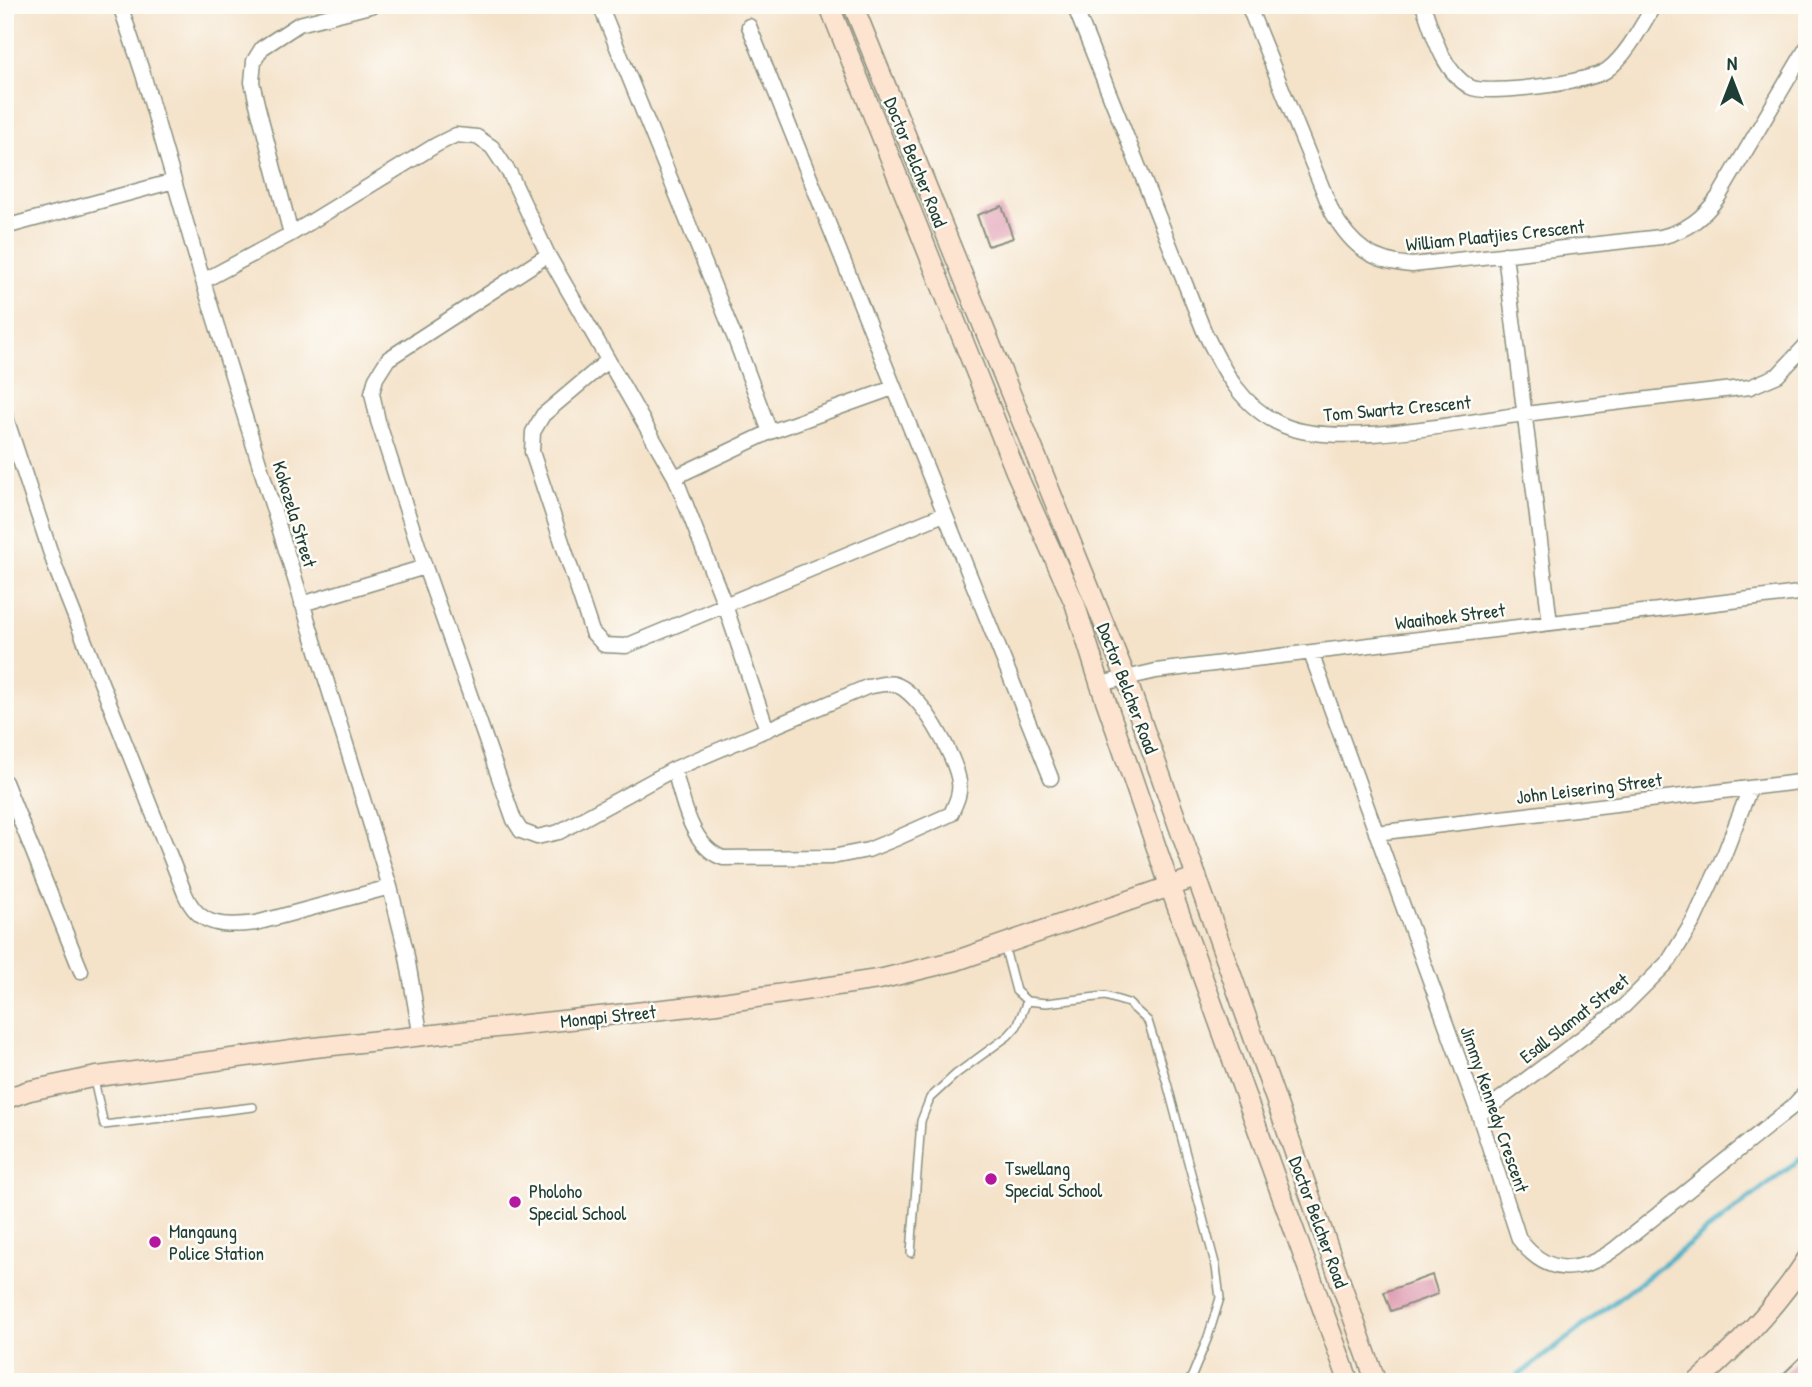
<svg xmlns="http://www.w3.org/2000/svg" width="1812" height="1387" viewBox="0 0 1812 1387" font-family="'Patrick Hand',sans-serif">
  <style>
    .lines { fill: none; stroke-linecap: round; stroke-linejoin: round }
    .stream { stroke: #47afc6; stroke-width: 5 }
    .building { fill: #da8da7 }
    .lane-casing { stroke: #8a907e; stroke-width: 10 }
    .street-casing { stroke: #8a907e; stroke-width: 17 }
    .secondary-casing { stroke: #8a907e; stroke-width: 22 }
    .lane { stroke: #fff; stroke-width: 7 }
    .street { stroke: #fff; stroke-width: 14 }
    .secondary { stroke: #fde4d1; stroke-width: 19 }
    .poi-dot { fill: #b5179e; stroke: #fdfcf7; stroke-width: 2.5 }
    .labels { text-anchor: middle; stroke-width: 5; stroke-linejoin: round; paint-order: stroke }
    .street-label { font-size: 19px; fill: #1f3d34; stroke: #fdfcf7 }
    .poi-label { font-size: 19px; fill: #1f3d34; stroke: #fdfcf7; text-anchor: start }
  </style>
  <rect width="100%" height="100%" fill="#fdfcf7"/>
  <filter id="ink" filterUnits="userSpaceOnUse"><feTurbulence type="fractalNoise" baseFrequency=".0143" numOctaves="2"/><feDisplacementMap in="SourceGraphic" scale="14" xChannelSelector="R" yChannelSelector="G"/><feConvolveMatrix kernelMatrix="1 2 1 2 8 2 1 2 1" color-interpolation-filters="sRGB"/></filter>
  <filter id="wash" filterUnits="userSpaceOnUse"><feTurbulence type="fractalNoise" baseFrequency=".00686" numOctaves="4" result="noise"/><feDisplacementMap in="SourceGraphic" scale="28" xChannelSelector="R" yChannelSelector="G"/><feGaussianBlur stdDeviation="1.57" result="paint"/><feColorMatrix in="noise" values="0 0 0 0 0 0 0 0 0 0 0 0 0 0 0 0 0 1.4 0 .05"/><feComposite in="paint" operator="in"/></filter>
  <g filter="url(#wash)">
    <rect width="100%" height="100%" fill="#f4e2c9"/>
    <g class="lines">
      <!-- stream -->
      <path class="stream" d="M 1510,1382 L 1807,1154"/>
    </g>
    <g id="blocks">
      <!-- building -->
      <path class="building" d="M 1002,206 L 1013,238 L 988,246 L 977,215 Z
        M 1432,1275 L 1438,1294 L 1391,1311 L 1384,1292 Z
        M 1807,1351 L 1807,1382 L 1775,1382 Z"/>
    </g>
  </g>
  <g filter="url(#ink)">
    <use href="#blocks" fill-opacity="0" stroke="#8a907e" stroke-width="2"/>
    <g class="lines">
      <!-- lane casing -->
      <g class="lane-casing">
        <path id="lane" d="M 1004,945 L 1016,991 L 1027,1001 L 1046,1003 L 1105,996 L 1128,1003 L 1148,1021 L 1167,1083 L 1216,1267 L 1220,1298 L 1208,1337 L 1192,1376 L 1188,1382
          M 94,1080 L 104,1125 L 253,1107
          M 911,1253 L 921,1121 L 930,1098 L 956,1074 L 1008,1036 L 1017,1026 L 1027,1001"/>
      </g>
      <!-- street casing -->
      <g class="street-casing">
        <path id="street" d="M 120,5 L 143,74 L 203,281 L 390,887 L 406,951 L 421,1038
          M 600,5 L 734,336 L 770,432
          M 1074,5 L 1204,331 C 1223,370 1242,409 1285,426 C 1338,448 1458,423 1517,415 C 1595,405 1672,396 1750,387 L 1778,375 L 1807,344
          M 1248,5 L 1332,212 C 1352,247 1372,262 1412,265 L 1661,237 C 1688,230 1703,218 1719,196 L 1807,47
          M 1423,5 C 1433,33 1442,71 1470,87 C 1487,96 1592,82 1607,70 C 1627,55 1641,27 1654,5
          M 749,26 L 1051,778
          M 5,227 L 174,181
          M 291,234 L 257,104 L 252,82 L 254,61 L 262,48 L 299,24 L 374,5
          M 1505,254 L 1550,623
          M 548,255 L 388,359 L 376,378 L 372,393 L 378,421 L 425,567 L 514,820 L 521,831 L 537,837 L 559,832 L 674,769 L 867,687 C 875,686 887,682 894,684 C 920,691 956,757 959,782 C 961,794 955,804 951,814 L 895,839 L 868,850 L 832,857 L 723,858 C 691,847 682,798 674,769
          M 203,281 L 291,234 L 436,145 L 456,135 L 477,137 L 492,147 L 510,174 L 548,255 L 675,477 L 725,605 L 767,730
          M 607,361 L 543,415 L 533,432 L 532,452 L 592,632 L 604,645 L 626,646 L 944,514
          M 5,415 L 56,569 L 185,894 C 199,927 224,927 256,923 L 390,887
          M 675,477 L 770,432 L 893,388
          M 302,604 L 425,567
          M 1311,653 L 1479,1115 L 1519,1239 C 1547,1277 1581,1274 1616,1248 L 1792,1107 L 1807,1091
          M 1100,684 L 1156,671 L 1807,592
          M 5,782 L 81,971
          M 1376,833 L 1807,781
          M 1479,1115 L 1623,1007 L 1669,961 L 1694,920 L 1724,855 L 1750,788"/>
      </g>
      <!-- secondary casing -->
      <g class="secondary-casing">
        <path id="secondary" d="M 829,5 L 1015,470 L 1075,604 L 1100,684 L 1170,887 L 1349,1382
          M 853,5 L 1126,678 L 1376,1382
          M 5,1099 L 28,1091 L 94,1077 L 310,1048 L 713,1004 L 881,979 L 955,961 L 1197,877
          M 1697,1382 C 1738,1346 1777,1306 1807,1259"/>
      </g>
      <!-- lane -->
      <use href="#lane" class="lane"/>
      <!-- street -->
      <use href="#street" class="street"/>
      <!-- secondary -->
      <use href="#secondary" class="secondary"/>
    </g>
  </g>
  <!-- markers -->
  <g class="poi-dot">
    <circle cx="991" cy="1179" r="7"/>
    <circle cx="515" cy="1202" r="7"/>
    <circle cx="155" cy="1242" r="7"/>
  </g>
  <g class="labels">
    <!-- street labels -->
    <g class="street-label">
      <text transform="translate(916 162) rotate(68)" y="7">Doctor Belcher Road</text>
      <text transform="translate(1495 235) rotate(-6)" y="7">William Plaatjies Crescent</text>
      <text transform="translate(1397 408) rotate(-5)" y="7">Tom Swartz Crescent</text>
      <text transform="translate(295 514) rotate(73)" y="7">Kokozela Street</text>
      <text transform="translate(1450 616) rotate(-7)" y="7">Waaihoek Street</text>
      <text transform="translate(1128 688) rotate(69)" y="7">Doctor Belcher Road</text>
      <text transform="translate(1589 788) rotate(-7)" y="7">John Leisering Street</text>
      <text transform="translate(608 1016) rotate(-6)" y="7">Monapi Street</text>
      <text transform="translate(1574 1018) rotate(-38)" y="7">Esall Slamat Street</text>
      <text transform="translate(1495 1109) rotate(71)" y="7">Jimmy Kennedy Crescent</text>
      <text transform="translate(1319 1222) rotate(70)" y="7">Doctor Belcher Road</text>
    </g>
    <!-- poi labels -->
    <g class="poi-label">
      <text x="1005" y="1175">Tswellang<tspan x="1005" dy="22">Special School</tspan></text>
      <text x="529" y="1198">Pholoho<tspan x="529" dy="22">Special School</tspan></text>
      <text x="169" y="1238">Mangaung<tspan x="169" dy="22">Police Station</tspan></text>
    </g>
  </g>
  <!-- margin -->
  <rect width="1812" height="1387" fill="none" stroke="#fdfcf7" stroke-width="28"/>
  <!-- north arrow -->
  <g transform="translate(1732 80)" stroke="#fdfcf7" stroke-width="5" paint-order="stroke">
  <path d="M0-5L12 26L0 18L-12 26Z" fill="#1f3d34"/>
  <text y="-10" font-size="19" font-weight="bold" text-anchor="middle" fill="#1f3d34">N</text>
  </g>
</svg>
